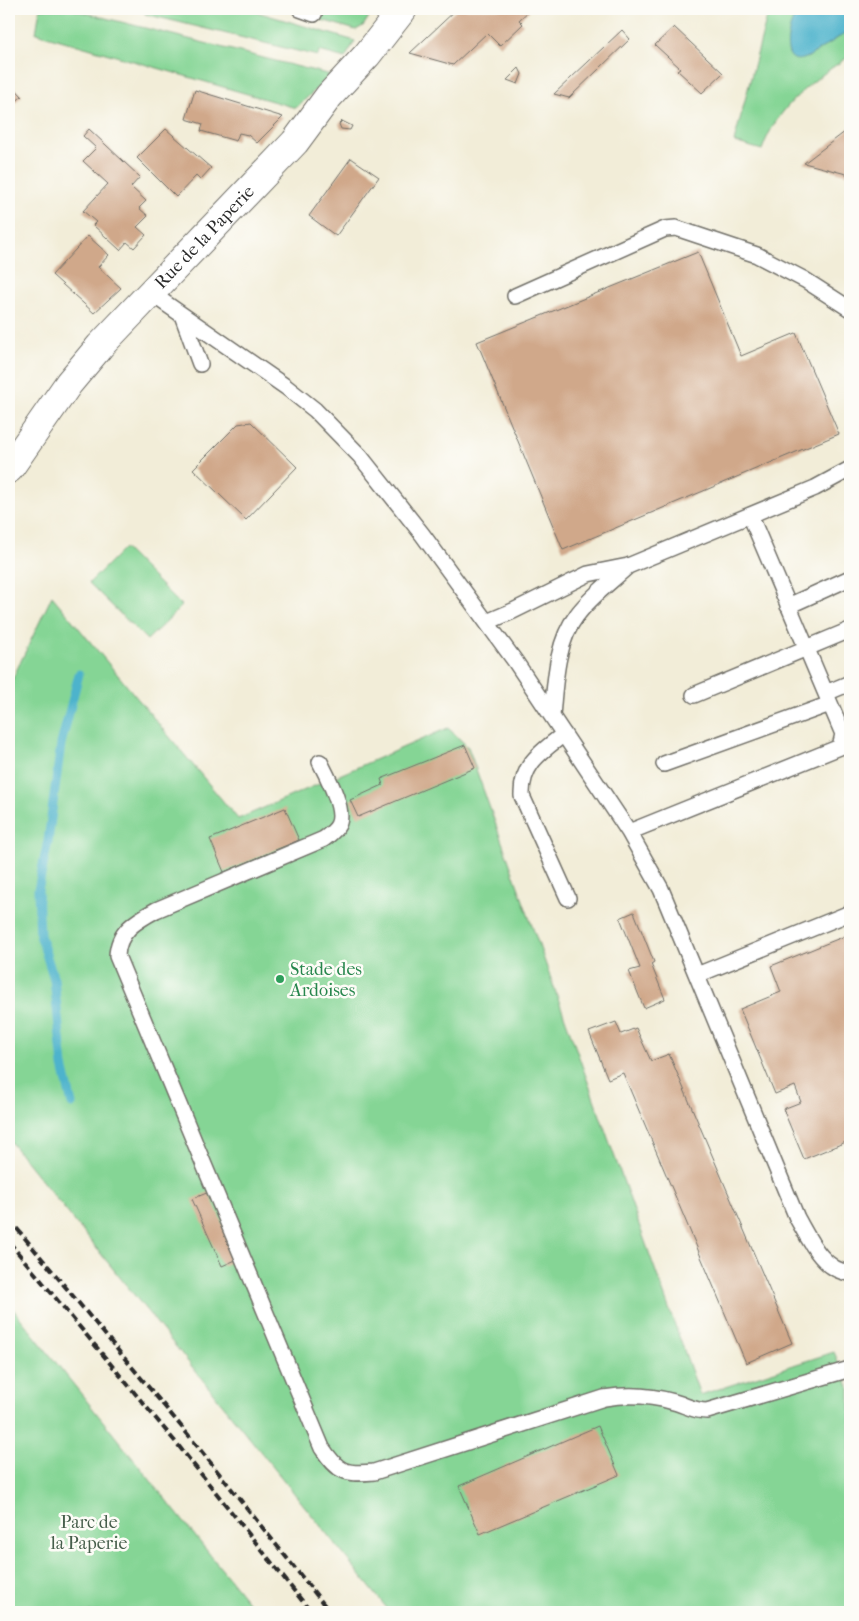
<svg xmlns="http://www.w3.org/2000/svg" width="859" height="1621" viewBox="0 0 859 1621" font-family="'IM FELL French Canon',serif">
  <style>
    .green { fill: #85d595; stroke: #588060 }
    .water { fill: #4db3cc; stroke: #3c6f7c }
    .lines { fill: none; stroke-linecap: round; stroke-linejoin: round }
    .stream { stroke: #4db3cc; stroke-width: 9 }
    .building { fill: #d0a88a }
    .service-casing { stroke: #716f68; stroke-width: 18 }
    .minor-casing { stroke: #716f68; stroke-width: 30 }
    .service { stroke: #fff; stroke-width: 15 }
    .minor { stroke: #fff; stroke-width: 28 }
    .rail { stroke: #2b2b2b; stroke-width: 4; stroke-dasharray: 8 4; stroke-linecap: butt }
    .leisure-dot { fill: #2e9e5b; stroke: #fdfcf7; stroke-width: 2 }
    .labels { text-anchor: middle; stroke-width: 5; stroke-linejoin: round; paint-order: stroke }
    .street-label { font-size: 18px; fill: #2b2b2b; stroke: #fdfcf7 }
    .leisure-label { font-size: 18px; fill: #27864d; stroke: #fdfcf7; text-anchor: start }
    .park-label { font-size: 18px; fill: #465e4b; stroke: #fdfcf7 }
  </style>
  <rect width="100%" height="100%" fill="#fdfcf7"/>
  <filter id="ink" filterUnits="userSpaceOnUse"><feTurbulence type="fractalNoise" baseFrequency=".02" numOctaves="2"/><feDisplacementMap in="SourceGraphic" scale="10" xChannelSelector="R" yChannelSelector="G"/><feConvolveMatrix kernelMatrix="1 2 1 2 8 2 1 2 1" color-interpolation-filters="sRGB"/></filter>
  <filter id="wash" filterUnits="userSpaceOnUse"><feTurbulence type="fractalNoise" baseFrequency=".0096" numOctaves="4" result="noise"/><feDisplacementMap in="SourceGraphic" scale="20" xChannelSelector="R" yChannelSelector="G"/><feGaussianBlur stdDeviation="1.12" result="paint"/><feColorMatrix in="noise" values="0 0 0 0 0 0 0 0 0 0 0 0 0 0 0 0 0 1.4 0 .05"/><feComposite in="paint" operator="in"/></filter>
  <g filter="url(#wash)">
    <rect width="100%" height="100%" fill="#f2edd8"/>
    <!-- green -->
    <path class="green" d="M 40,9 L 70,9 L 331,75 L 296,108 L 36,33 Z
      M 146,9 L 247,9 L 355,41 L 345,58 L 319,51 L 318,56 L 145,14 Z
      M 322,9 L 374,9 L 363,26 L 356,30 L 318,19 Z
      M 769,9 L 800,9 L 796,13 L 789,53 C 795,59 800,60 808,57 L 850,30 L 850,56 C 813,79 776,108 762,150 L 734,142 Z
      M 124,548 L 182,606 L 147,640 L 89,583 Z
      M 52,596 L 238,819 L 448,728 L 468,747 L 700,1395 L 834,1352 L 850,1389 L 850,1612 L 390,1612 L 9,1140 L 9,686 Z
      M 9,1304 L 256,1612 L 9,1612 Z"/>
    <!-- water -->
    <path class="water" d="M 800,9 L 850,9 L 850,30 L 808,57 C 777,72 787,21 800,9 Z"/>
    <g class="lines">
      <!-- stream -->
      <path class="stream" d="M 72,1104 L 63,1066 L 54,979 L 40,935 L 38,890 L 48,841 L 61,744 L 79,674"/>
    </g>
    <g id="blocks">
      <!-- building -->
      <path class="building" d="M 457,9 L 531,9 L 519,20 L 523,24 L 500,46 L 487,33 L 453,65 L 410,53 Z
        M 674,27 L 723,73 L 702,93 L 677,70 L 680,68 L 655,45 Z
        M 622,30 L 630,39 L 569,98 L 554,94 Z
        M 519,68 L 522,74 L 518,84 L 507,80 Z
        M 9,82 L 22,96 L 9,108 Z
        M 195,90 L 283,117 L 257,143 L 248,135 L 239,133 L 236,141 L 201,131 L 203,124 L 186,119 Z
        M 342,121 L 352,126 L 350,130 L 341,129 L 339,124 Z
        M 850,128 L 850,175 L 804,163 Z
        M 89,129 L 140,177 L 131,187 L 146,201 L 139,208 L 148,216 L 137,227 L 146,235 L 134,248 L 127,242 L 120,250 L 93,225 L 96,222 L 83,211 L 108,184 L 83,161 L 96,148 L 83,136 Z
        M 166,129 L 211,168 L 200,180 L 196,176 L 176,197 L 137,158 Z
        M 351,158 L 379,177 L 336,236 L 309,216 Z
        M 88,236 L 109,255 L 98,267 L 121,288 L 94,313 L 52,275 Z
        M 698,252 L 741,356 L 796,333 L 839,434 L 563,550 L 477,342 Z
        M 251,422 L 297,467 L 246,520 L 193,469 L 238,424 Z
        M 465,745 L 475,768 L 358,817 L 350,800 L 383,785 L 381,779 Z
        M 285,808 L 299,840 L 224,872 L 210,839 Z
        M 634,912 L 654,962 L 651,964 L 665,999 L 644,1008 L 629,971 L 640,968 L 620,918 Z
        M 850,934 L 850,1152 L 846,1142 L 804,1159 L 783,1109 L 801,1102 L 795,1086 L 775,1094 L 740,1009 L 781,992 L 771,966 Z
        M 616,1022 L 621,1034 L 636,1028 L 651,1061 L 669,1054 L 792,1343 L 746,1363 L 623,1073 L 608,1079 L 589,1032 Z
        M 209,1192 L 238,1259 L 222,1266 L 192,1199 Z
        M 598,1426 L 619,1475 L 480,1534 L 459,1486 Z"/>
    </g>
  </g>
  <g filter="url(#ink)">
    <use href="#blocks" fill-opacity="0" stroke="#716f68" stroke-width="1"/>
    <g class="lines">
      <!-- service casing -->
      <g class="service-casing">
        <path id="service" d="M 300,9 L 314,14
          M 152,294 L 286,387 L 315,410 L 360,456 L 422,534 L 515,661 L 629,832 L 661,889 L 797,1218 C 809,1239 823,1271 850,1273
          M 515,296 L 665,229 L 676,228 L 757,255 L 805,280 L 850,309
          M 182,315 L 200,364
          M 788,606 L 850,578
          M 487,622 L 513,611 L 588,574 L 628,566 L 815,488 L 850,469
          M 826,693 L 850,683
          M 694,695 L 850,630
          M 552,716 C 555,683 556,642 577,615 C 591,596 611,582 628,566
          M 564,734 C 541,752 521,764 522,796 L 568,898
          M 320,762 C 327,776 346,810 338,825 C 335,831 329,835 324,839 L 156,910 C 136,921 118,931 117,956 L 322,1448 C 338,1472 345,1475 374,1472 L 604,1398 C 628,1394 650,1395 674,1402 C 685,1405 694,1411 707,1411 L 850,1369
          M 664,764 L 830,704
          M 629,832 L 840,747 L 843,734 L 750,515
          M 697,975 L 850,913"/>
      </g>
      <!-- minor casing -->
      <g class="minor-casing">
        <g id="minor">
          <path id="s1" d="M 9,469 L 69,383 L 100,346 L 295,142 L 329,96 L 367,55 L 403,9"/>
        </g>
      </g>
      <!-- service -->
      <use href="#service" class="service"/>
      <!-- minor -->
      <use href="#minor" class="minor"/>
      <!-- rail -->
      <path class="rail" d="M 9,1219 L 190,1437 L 330,1612
        M 9,1242 L 178,1445 L 311,1612"/>
    </g>
  </g>
  <!-- markers -->
  <circle class="leisure-dot" cx="280" cy="979" r="5"/>
  <g class="labels">
    <!-- street labels -->
    <g class="street-label">
      <text dy="6" stroke="none"><textPath href="#s1" startOffset="304">Rue de la Paperie</textPath></text>
    </g>
    <!-- leisure labels -->
    <g class="leisure-label">
      <text x="290" y="975">Stade des<tspan x="290" dy="21">Ardoises</tspan></text>
    </g>
    <!-- park labels -->
    <g class="park-label">
      <text x="89" y="1528">Parc de<tspan x="89" dy="21">la Paperie</tspan></text>
    </g>
  </g>
  <!-- margin -->
  <rect width="859" height="1621" fill="none" stroke="#fdfcf7" stroke-width="30"/>
</svg>
